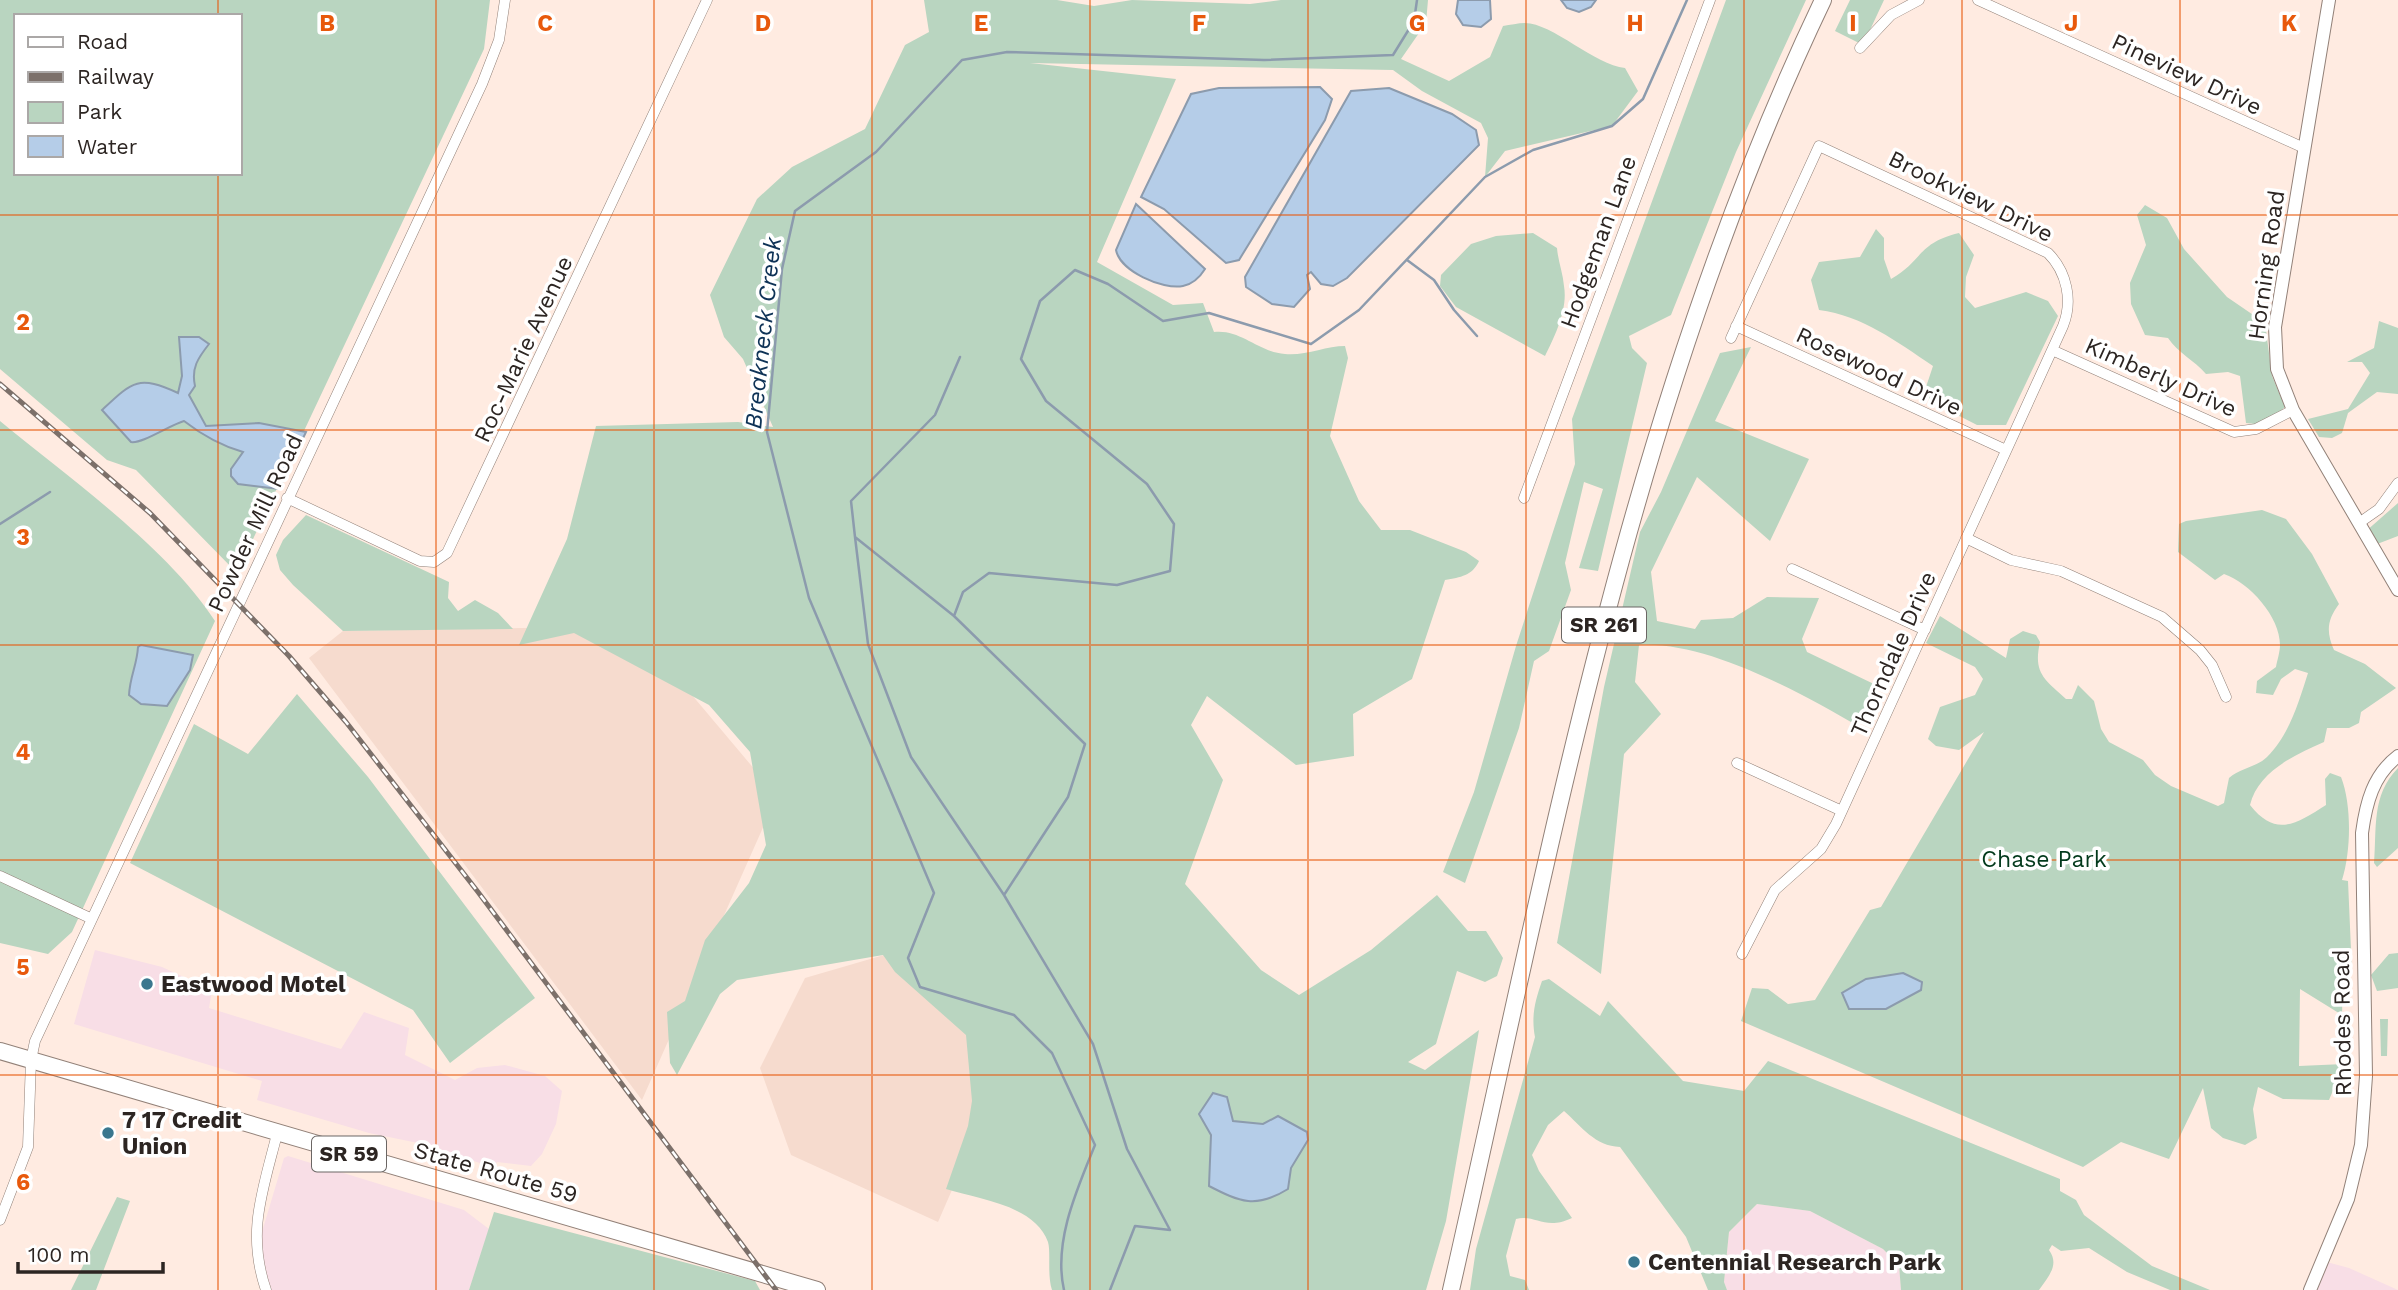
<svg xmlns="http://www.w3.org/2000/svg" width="2398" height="1290" viewBox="0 0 2398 1290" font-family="'Work Sans',sans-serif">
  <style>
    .commercial { fill: #f8dee6 }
    .built { fill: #f6dbce }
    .green { fill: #b9d5c0; fill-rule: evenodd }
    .water { fill: #b5cde8; stroke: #8c9bad; stroke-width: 2 }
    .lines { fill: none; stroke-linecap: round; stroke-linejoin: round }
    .stream { stroke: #8c9bad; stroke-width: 2.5 }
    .minor-casing { stroke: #928178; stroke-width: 11 }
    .tertiary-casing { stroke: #928178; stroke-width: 14 }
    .primary-casing { stroke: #928178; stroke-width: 18 }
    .minor { stroke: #fff; stroke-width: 10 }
    .tertiary { stroke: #fff; stroke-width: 12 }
    .primary { stroke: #fff; stroke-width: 16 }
    .rail-casing { stroke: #7c706a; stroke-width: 5 }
    .rail { stroke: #fff; stroke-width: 2.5; stroke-dasharray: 8; stroke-linecap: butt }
    .grid { fill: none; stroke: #e8590c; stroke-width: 2; stroke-opacity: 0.55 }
    .poi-dot { fill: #3a778e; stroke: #fff; stroke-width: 2.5 }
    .labels { text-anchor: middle; stroke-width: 7; stroke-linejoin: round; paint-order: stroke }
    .shield { fill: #fff; stroke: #6b6664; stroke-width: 2 }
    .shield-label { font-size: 21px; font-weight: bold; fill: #2c2522 }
    .street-label { font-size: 23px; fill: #2c2522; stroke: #fff }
    .park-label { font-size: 23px; fill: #033a1c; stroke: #fff }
    .poi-label { font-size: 23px; font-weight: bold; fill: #2c2522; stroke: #fff; text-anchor: start }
    .water-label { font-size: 24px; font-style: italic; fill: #0e3256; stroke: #fff }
    .grid-label { font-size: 23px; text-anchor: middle; font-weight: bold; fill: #e8590c; stroke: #fff; stroke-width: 7; stroke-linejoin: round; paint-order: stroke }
  </style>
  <rect width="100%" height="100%" fill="#ffebe1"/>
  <!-- commercial -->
  <path class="commercial" d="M 95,950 L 162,967 L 212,990 L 209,1008 L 341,1049 L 364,1012 L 409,1028 L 405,1055 L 455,1080 L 477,1068 L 505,1065 L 545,1076 L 562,1091 L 556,1124 L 542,1154 L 531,1166 L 497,1162 L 494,1168 L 428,1145 L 369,1133 L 257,1100 L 262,1081 L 74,1024 Z
    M 288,1156 L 464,1210 L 489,1229 L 469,1290 L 266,1290 L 259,1242 L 284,1158 Z
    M 1757,1204 L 1810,1211 L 1883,1249 L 1899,1265 L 1901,1290 L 1727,1290 L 1724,1282 L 1729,1232 Z
    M 2323,1261 L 2349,1268 L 2398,1290 L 2310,1290 Z"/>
  <!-- built -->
  <path class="built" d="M 577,627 L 649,644 L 777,796 L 642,1100 L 309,658 L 343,631 Z
    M 884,955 L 970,1030 L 982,1121 L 938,1222 L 791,1155 L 760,1068 L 805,978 Z"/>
  <!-- green -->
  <path class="green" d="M 0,0 L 490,0 L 484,49 L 237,573 L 136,470 L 107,460 L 0,369 ZM 16,16 L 240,16 L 240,173 L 16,173 Z
    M 924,0 L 1057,0 L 1094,6 L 1132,0 L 1250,4 L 1281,0 L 1428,0 L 1426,23 L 1401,59 L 1449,81 L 1490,57 L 1503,26 C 1510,25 1518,23 1525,23 C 1552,23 1595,65 1625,68 L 1638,91 L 1612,126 L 1505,151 L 1485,177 L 1488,138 L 1481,123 L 1422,91 L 1393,70 L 1030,63 L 1176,79 L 1097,262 L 1173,305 L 1203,303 L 1214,332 C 1241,329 1258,352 1285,354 C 1305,356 1326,346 1345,346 L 1348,358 L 1330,436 L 1359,501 L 1381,530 L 1410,530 L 1466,552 L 1479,561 C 1472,576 1461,577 1445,580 L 1412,679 L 1353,714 L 1354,756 L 1296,765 L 1207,696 L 1191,725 L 1223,780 L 1185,884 L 1261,970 L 1299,995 L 1371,950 L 1437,895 L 1468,931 L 1486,931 L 1503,958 L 1497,976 L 1485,982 L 1457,971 L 1436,1044 L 1408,1062 L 1425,1070 L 1479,1030 L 1446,1221 L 1426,1290 L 1052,1290 C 1047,1275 1051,1252 1048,1242 C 1035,1205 978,1199 946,1189 L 968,1126 L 972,1101 L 966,1035 L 895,972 L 883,955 L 737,980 L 720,994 L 677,1075 L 670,1063 L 667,1012 L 685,1001 L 705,940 L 749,883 L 766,845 L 750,752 L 709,705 L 574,633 L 519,645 L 567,539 L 596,426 L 738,422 L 773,427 L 743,359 L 724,337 L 710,295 L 757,199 L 792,167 L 865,129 L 905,45 L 929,32 Z
    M 1726,0 L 1806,0 L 1736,152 L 1671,315 L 1629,336 L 1632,348 L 1647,363 L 1598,571 L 1579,568 L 1603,489 L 1584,482 L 1565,563 L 1571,590 L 1549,651 L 1534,661 L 1519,728 L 1465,883 L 1443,872 L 1474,792 L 1516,646 L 1575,464 L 1572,419 Z
    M 1850,0 L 1884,0 L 1863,45 L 1835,31 Z
    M 2145,205 L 2167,218 L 2184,249 L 2227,297 L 2265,323 L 2272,376 L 2285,407 L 2265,425 L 2246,423 L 2240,376 L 2228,372 L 2206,374 C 2194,360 2178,353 2168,338 L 2145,335 L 2131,304 L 2130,283 L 2146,245 L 2137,215 Z
    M 1876,229 L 1884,238 L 1884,259 L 1891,279 C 1923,261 1917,243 1959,233 L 1974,255 L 1966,277 L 1965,297 L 1975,308 L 2026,292 L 2048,301 L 2058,316 L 2006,425 L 1977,425 L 1930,401 L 1926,387 L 1933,366 C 1896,341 1863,316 1819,310 L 1811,280 L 1819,262 L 1860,257 Z
    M 1533,233 L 1557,248 C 1558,261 1563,273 1564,286 C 1568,309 1555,336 1545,356 L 1456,307 L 1440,286 L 1441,275 L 1471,244 L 1496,236 Z
    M 2379,321 L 2398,328 L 2398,394 L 2377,392 L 2348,413 L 2342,433 L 2332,438 L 2319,437 L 2308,419 L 2348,409 L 2370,373 L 2362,362 L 2347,362 L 2374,348 Z
    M 1751,347 L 1715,421 L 1809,459 L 1770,541 L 1697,477 L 1651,572 L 1657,621 L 1695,629 L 1701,620 L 1733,618 L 1767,597 L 1819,598 L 1802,639 L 1807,652 L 1876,685 L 1858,726 C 1799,692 1707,641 1639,645 L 1635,682 L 1661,714 L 1624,754 L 1601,974 L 1557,943 L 1604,687 L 1640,532 L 1661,492 L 1720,353 Z
    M 0,421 C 68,477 168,548 215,621 L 72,932 L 48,954 L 0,943 Z
    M 2398,503 L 2398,536 L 2372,546 L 2365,532 Z
    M 2262,510 L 2286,519 L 2312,554 L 2339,604 C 2327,620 2326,632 2334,650 L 2365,664 L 2396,688 L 2361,712 L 2359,723 L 2349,728 L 2327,728 L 2324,742 C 2294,755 2258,772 2250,805 C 2276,838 2296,824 2326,805 L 2325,779 L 2330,773 L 2341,777 C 2352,805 2351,852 2342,880 L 2348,881 L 2352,973 L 2343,976 L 2342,1015 L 2300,989 L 2299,1066 L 2344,1064 L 2329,1100 L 2283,1099 L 2258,1087 L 2253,1109 L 2257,1138 L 2245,1145 L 2223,1138 L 2211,1128 L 2203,1088 L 2169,1159 L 2121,1142 L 2083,1167 L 1741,1021 L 1752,988 L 1768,989 L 1788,1004 L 1815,1000 L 1870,910 L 1881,907 L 1984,732 L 1959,750 L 1936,746 L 1928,739 L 1940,707 L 1975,695 L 1983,679 L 1975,667 L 1926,643 L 1940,616 L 2006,658 L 2010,639 L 2023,631 L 2036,635 L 2040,642 C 2033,673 2044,679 2066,699 L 2072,699 L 2078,685 L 2094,701 L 2101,729 L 2109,742 L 2143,760 L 2155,775 L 2171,786 L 2218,806 L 2224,803 L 2229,778 C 2240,768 2257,767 2267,757 C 2289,736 2299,701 2308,673 L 2295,669 L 2281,679 L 2273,695 L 2256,693 L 2257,681 L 2276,667 C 2277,661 2280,652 2280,645 C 2280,617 2250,583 2224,574 L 2215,580 L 2178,552 L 2179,524 L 2186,521 Z
    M 306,515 L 449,582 L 448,598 L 458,611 L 475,600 L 498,613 L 513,629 L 343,631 L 293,585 L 280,570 L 276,555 L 283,540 Z
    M 297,694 L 368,777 L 535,998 L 450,1063 L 413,1010 L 130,863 L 194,724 L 248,754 Z
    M 2398,768 L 2398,848 L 2377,867 L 2374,863 C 2377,829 2371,795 2398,768 Z
    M 2398,953 L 2398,988 L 2377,991 L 2371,975 L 2389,954 Z
    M 1549,979 L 1600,1016 L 1608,1001 L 1683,1081 L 1744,1091 L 1768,1061 L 2060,1179 L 2060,1191 L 2076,1200 L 2084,1215 L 2152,1266 L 2210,1290 L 2170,1290 L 2127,1272 L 2089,1248 L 2061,1251 L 2052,1245 L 2049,1250 C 2060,1265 2048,1277 2039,1290 L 1901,1290 L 1899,1265 L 1883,1249 L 1810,1211 L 1757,1204 L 1729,1232 L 1724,1282 L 1727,1290 L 1708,1290 L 1686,1237 L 1620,1147 C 1595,1146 1582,1127 1564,1111 L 1548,1125 L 1532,1155 L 1539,1171 L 1572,1218 C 1545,1231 1535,1214 1516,1219 L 1506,1256 L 1510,1276 L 1525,1280 L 1529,1290 L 1470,1290 L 1476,1249 L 1535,1037 C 1531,1016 1535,1001 1542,981 Z
    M 2380,1019 L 2388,1019 L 2387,1056 L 2381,1056 Z
    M 117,1197 L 130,1201 L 96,1290 L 71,1290 Z
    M 494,1212 L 755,1281 L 760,1290 L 469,1290 Z"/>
  <!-- water -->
  <path class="water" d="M 1458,0 L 1490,0 L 1491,19 L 1481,27 L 1463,25 L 1456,14 Z
    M 1561,0 L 1596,0 L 1591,7 L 1579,12 L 1567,8 Z
    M 1320,87 L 1332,99 L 1325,120 L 1239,260 L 1226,263 L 1164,209 L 1141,197 L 1191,94 L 1219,88 Z
    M 1389,88 L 1452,114 L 1476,130 L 1479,145 L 1347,278 L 1333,286 L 1321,284 L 1311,272 L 1307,275 L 1310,289 L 1294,307 L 1272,304 L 1246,287 L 1245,277 L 1351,91 Z
    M 1136,204 L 1205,269 C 1200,277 1193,284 1183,286 C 1162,290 1120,271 1116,250 Z
    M 179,337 L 199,337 L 209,344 C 198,358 191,368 195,386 L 189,395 L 206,426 L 259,423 L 306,432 L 279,489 L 238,484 L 231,476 L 231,469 L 243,452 C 222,446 202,435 184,421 C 170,425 142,444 131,442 L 102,410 C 133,381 138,375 178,393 L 182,376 Z
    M 141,645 L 193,655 L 190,670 L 167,706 L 141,704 L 129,695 C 130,676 137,665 138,647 Z
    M 1903,973 L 1922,982 L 1921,990 L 1886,1009 L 1849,1009 L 1842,993 L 1866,979 Z
    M 1213,1093 L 1227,1097 L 1233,1121 L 1263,1124 L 1278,1116 L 1307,1132 L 1308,1140 L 1291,1168 L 1288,1189 C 1256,1209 1240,1202 1209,1186 L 1211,1135 L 1199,1114 Z"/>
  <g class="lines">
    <!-- stream -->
    <path class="stream" d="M 1407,260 L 1434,280 L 1454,310 L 1477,336
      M 0,524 L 50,492
      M 855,537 L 868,644 L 911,757 L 1004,895
      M 954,616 L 855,537 L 851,501 L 935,415 L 960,357
      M 1064,1290 C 1053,1242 1077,1189 1095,1145 L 1052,1053 L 1014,1015 L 920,987 L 908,958 L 934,893 L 809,598 L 767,432 L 782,269 L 795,211 L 876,152 L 962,60 L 1007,52 L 1264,60 L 1393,55 L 1414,21 L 1417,0
      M 1110,1290 L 1135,1226 L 1170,1230 L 1127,1149 L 1093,1044 L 1004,895 L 1068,797 L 1085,744 L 954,616 L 963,592 L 989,573 L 1117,585 L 1170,571 L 1174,524 L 1147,484 L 1046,401 L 1021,359 L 1040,301 L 1075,270 L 1108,284 L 1163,321 L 1209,313 L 1311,344 L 1359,310 L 1485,177 L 1533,150 L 1612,126 L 1643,99 L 1687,0"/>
    <!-- minor casing -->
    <g class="minor-casing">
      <path id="minor" d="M 1978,0 L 2304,148
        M 1860,48 L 1891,15 L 1919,0
        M 1736,326 L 2006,450
        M 1731,338 L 1819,146 L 2048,253 C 2067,272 2073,301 2063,326 L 1836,824 L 1821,849 L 1775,890 L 1742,954
        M 2052,350 L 2234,432 L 2256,429 L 2293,410
        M 287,498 L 420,561 L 434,562 L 447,553 L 707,0
        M 1524,498 L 1710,0
        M 2359,523 L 2379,509 L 2398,483
        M 1966,538 L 2011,560 L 2061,571 L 2162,617 L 2200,650 L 2212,665 L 2226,697
        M 1792,569 L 1925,630
        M 1737,763 L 1842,811
        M 0,876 L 90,918
        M 0,1220 L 28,1147 L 31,1060 L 35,1041 L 482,84 L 499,40 L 505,0
        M 266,1290 C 246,1232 263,1190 277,1134"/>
    </g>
    <!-- tertiary casing -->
    <g class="tertiary-casing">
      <path id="tertiary" d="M 2329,0 L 2275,327 L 2277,369 L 2293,410 L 2398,590
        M 2310,1290 L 2348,1199 L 2361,1145 L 2366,1076 L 2362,833 C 2366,803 2373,775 2398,756"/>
    </g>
    <!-- primary casing -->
    <g class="primary-casing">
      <path id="primary" d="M 0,1051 L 817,1290
        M 1451,1290 C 1550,855 1629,406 1823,0"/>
    </g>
    <!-- minor -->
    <use href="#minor" class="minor"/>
    <!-- tertiary -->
    <use href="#tertiary" class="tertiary"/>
    <!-- primary -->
    <use href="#primary" class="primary"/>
    <!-- rail casing -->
    <g class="rail-casing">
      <path id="rail" d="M 0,384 L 150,513 L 289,656 L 346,722 L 478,892 L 776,1290"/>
    </g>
    <!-- rail -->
    <use href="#rail" class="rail"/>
  </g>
  <!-- grid -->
  <path class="grid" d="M 218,0 L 218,16M 436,0 L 436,1290M 654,0 L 654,1290M 872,0 L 872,1290M 1090,0 L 1090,1290M 1308,0 L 1308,1290M 1526,0 L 1526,1290M 1744,0 L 1744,1290M 1962,0 L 1962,1290M 2180,0 L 2180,1290M 218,173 L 218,1290M 0,215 L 2398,215M 0,430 L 2398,430M 0,645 L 2398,645M 0,860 L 2398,860M 0,1075 L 2398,1075"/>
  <!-- markers -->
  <g class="poi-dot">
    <circle cx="147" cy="984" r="7"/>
    <circle cx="108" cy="1133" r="7"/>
    <circle cx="1634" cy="1262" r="7"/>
  </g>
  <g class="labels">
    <!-- shield labels -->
    <g class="shield">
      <rect x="1562" y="607.5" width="84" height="35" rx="5"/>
      <rect x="312" y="1136.5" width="74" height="35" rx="5"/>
    </g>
    <g class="shield-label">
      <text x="1604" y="632">SR 261</text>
      <text x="349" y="1161">SR 59</text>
    </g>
    <!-- street labels -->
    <g class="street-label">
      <text transform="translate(2187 74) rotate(25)" y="8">Pineview Drive</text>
      <text transform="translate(1971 196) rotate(26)" y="8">Brookview Drive</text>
      <text transform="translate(1598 242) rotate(-70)" y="8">Hodgeman Lane</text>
      <text transform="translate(2266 265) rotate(-82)" y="8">Horning Road</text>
      <text transform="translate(523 349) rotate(-65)" y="8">Roc-Marie Avenue</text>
      <text transform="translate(1879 371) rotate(25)" y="8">Rosewood Drive</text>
      <text transform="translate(2161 377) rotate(24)" y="8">Kimberly Drive</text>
      <text transform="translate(255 523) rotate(-65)" y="8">Powder Mill Road</text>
      <text transform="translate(1893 654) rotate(-66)" y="8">Thorndale Drive</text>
      <text transform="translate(2342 1023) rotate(-91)" y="8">Rhodes Road</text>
      <text transform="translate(496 1172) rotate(16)" y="8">State Route 59</text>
    </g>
    <!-- park labels -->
    <g class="park-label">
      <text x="2044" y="867">Chase Park</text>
    </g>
    <!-- poi labels -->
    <g class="poi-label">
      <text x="161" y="992">Eastwood Motel</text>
      <text x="122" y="1128">7 17 Credit<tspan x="122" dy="26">Union</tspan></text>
      <text x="1648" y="1270">Centennial Research Park</text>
    </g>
    <!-- water labels -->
    <g class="water-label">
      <text transform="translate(763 333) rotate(-84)" y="8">Breakneck Creek</text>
    </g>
  </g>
  <g class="grid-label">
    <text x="327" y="31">B</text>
    <text x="545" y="31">C</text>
    <text x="763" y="31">D</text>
    <text x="981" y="31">E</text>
    <text x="1199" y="31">F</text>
    <text x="1417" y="31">G</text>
    <text x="1635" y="31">H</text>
    <text x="1853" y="31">I</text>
    <text x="2071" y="31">J</text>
    <text x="2289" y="31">K</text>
    <text x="23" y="330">2</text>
    <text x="23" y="545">3</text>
    <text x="23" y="760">4</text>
    <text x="23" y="975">5</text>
    <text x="23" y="1190">6</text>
  </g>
  <!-- legend -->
  <rect x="14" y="14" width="228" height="161" fill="#ffffff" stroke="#aba8a7" stroke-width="2"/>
  <rect x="28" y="37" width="35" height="10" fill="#ffffff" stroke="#aba8a7" stroke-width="2"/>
  <text x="77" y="49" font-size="21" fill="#2c2522">Road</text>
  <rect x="28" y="72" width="35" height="10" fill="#7c706a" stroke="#aba8a7" stroke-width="2"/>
  <text x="77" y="84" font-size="21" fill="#2c2522">Railway</text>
  <rect x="28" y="102" width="35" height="21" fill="#b9d5c0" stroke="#aba8a7" stroke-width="2"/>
  <text x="77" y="119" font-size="21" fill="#2c2522">Park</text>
  <rect x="28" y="136" width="35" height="21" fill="#b5cde8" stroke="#aba8a7" stroke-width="2"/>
  <text x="77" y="154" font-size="21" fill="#2c2522">Water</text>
  <!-- scale -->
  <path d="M18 1262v10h145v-10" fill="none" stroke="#2c2522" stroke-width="3.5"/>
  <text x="28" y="1262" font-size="21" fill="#2c2522" stroke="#ffffff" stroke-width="5" paint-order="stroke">100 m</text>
</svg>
